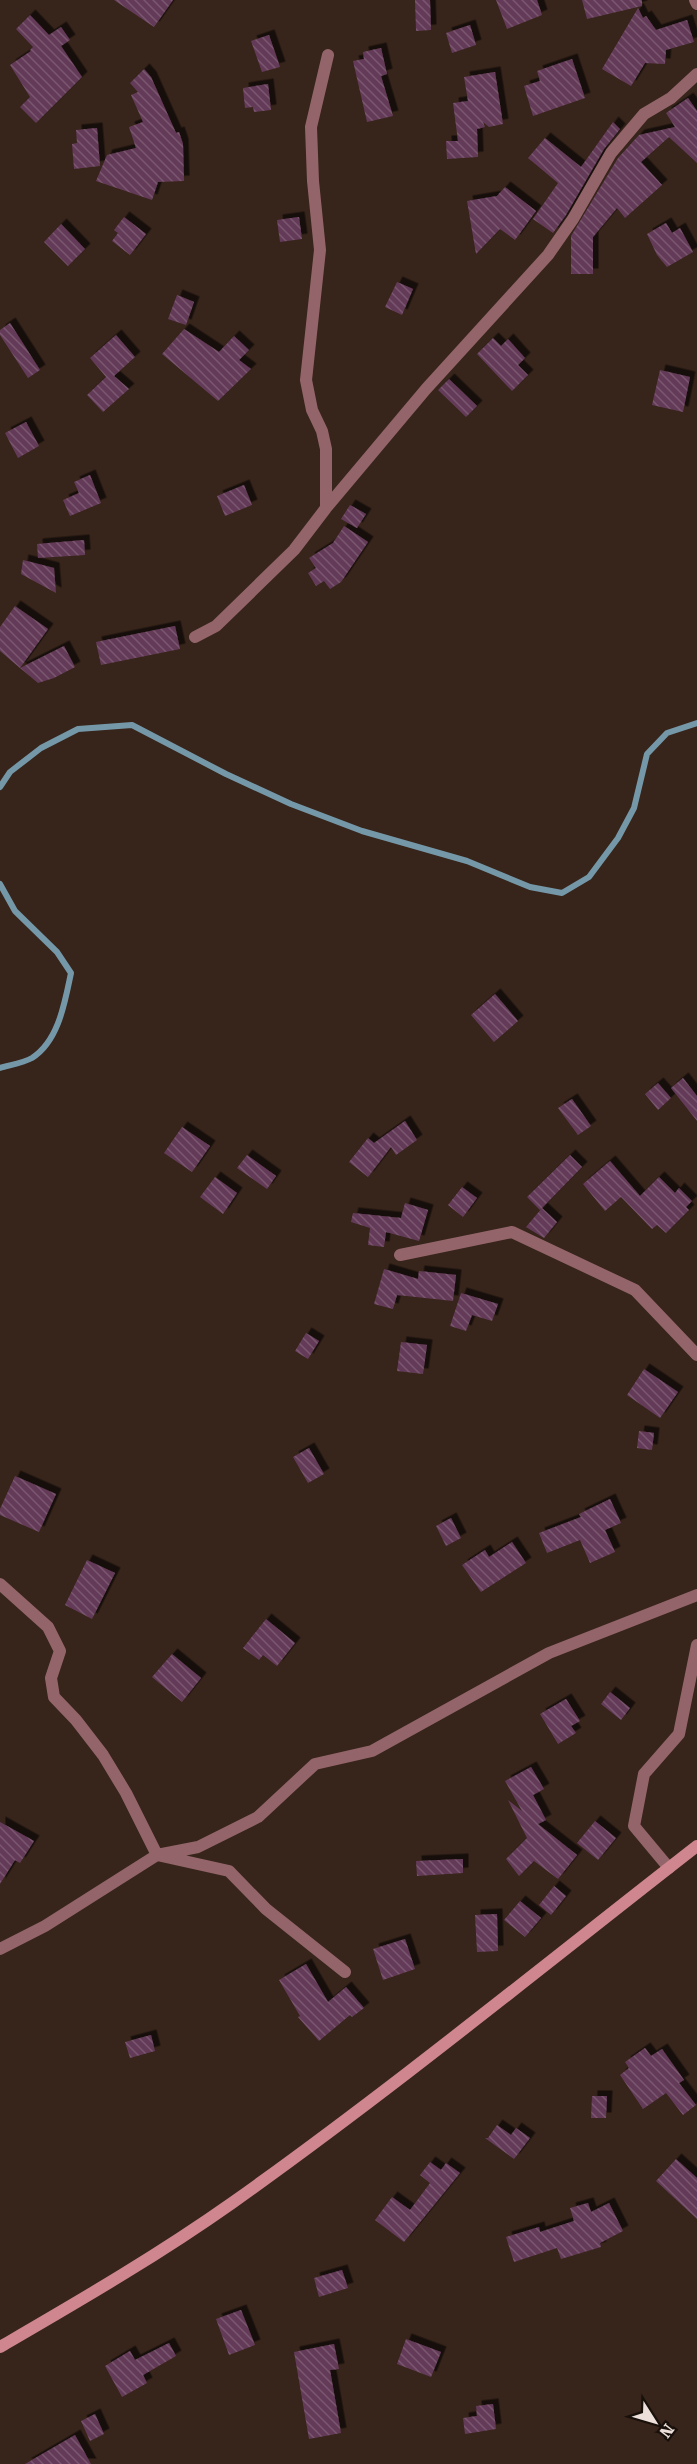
<svg xmlns="http://www.w3.org/2000/svg" width="697" height="2464" viewBox="0 0 697 2464" font-family="'Roboto Serif',serif">
  <style>
    .lines { fill: none; stroke-linecap: round; stroke-linejoin: round }
    .stream { stroke: #7598a9; stroke-width: 6 }
    .building { fill: url(#building-back-hatch); filter: url(#shadow) }
    .street { stroke: #93656a; stroke-width: 12 }
    .secondary { stroke: #cf868f; stroke-width: 12 }
  </style>
  <defs>
    <pattern id="building-back-hatch" width="6" height="6" patternUnits="userSpaceOnUse" patternTransform="scale(1.5)"><rect width="6" height="6" fill="#643b59"/><path d="M-1 5l2 2M0 0l6 6M5-1l2 2" fill="none" stroke="#7a5770"/></pattern>
    <filter id="shadow"><feDropShadow dx="5.5" dy="-5.5" stdDeviation="0" flood-color="#0009"/></filter>
  </defs>
  <rect width="100%" height="100%" fill="#37241a"/>
  <g class="lines">
    <!-- stream -->
    <path class="stream" d="M 0,787 L 10,772 L 41,748 L 78,729 L 132,725 L 226,774 L 291,804 L 362,831 L 467,861 L 530,887 L 562,893 L 589,877 L 618,838 L 634,808 L 647,754 L 667,733 L 697,723
      M 0,884 L 15,911 L 57,952 L 71,973 C 65,1001 59,1041 32,1058 C 23,1063 10,1065 0,1068"/>
  </g>
  <!-- building -->
  <path class="building" d="M 114,0 L 173,0 L 154,27 Z
    M 415,0 L 430,0 L 431,30 L 416,31 Z
    M 496,0 L 537,0 L 542,15 L 507,29 Z
    M 582,0 L 642,0 L 642,6 L 587,19 Z
    M 638,8 L 643,18 L 646,16 L 656,30 L 687,20 L 694,42 L 666,50 L 665,64 L 645,63 L 631,86 L 602,69 Z
    M 30,15 L 49,35 L 61,27 L 70,40 L 61,46 L 82,77 L 36,123 L 20,107 L 30,97 L 10,65 L 31,51 L 30,50 L 33,47 L 16,29 Z
    M 470,25 L 476,45 L 452,53 L 446,33 Z
    M 269,35 L 280,67 L 262,72 L 251,41 Z
    M 381,48 L 387,74 L 381,76 L 393,116 L 367,122 L 353,61 L 364,59 L 363,52 Z
    M 572,59 L 585,98 L 533,116 L 524,86 L 540,81 L 537,71 Z
    M 144,69 L 151,77 L 176,133 L 179,132 L 183,144 L 184,181 L 158,182 L 152,200 L 96,181 L 107,155 L 136,148 L 129,127 L 143,122 L 131,95 L 138,92 L 130,83 Z
    M 495,72 L 503,124 L 489,127 L 483,122 L 485,127 L 477,129 L 478,157 L 447,159 L 446,141 L 458,141 L 453,103 L 468,101 L 464,77 Z
    M 268,84 L 271,110 L 254,112 L 253,107 L 245,108 L 243,88 Z
    M 688,98 L 697,111 L 697,163 L 669,137 L 641,162 L 662,185 L 625,218 L 617,208 L 593,237 L 593,274 L 571,274 L 571,236 L 618,158 L 639,135 L 675,127 L 666,113 Z
    M 613,122 L 620,129 L 604,149 L 566,215 L 553,233 L 533,219 L 558,183 L 528,158 L 545,138 L 581,167 Z
    M 97,128 L 100,166 L 74,169 L 72,144 L 77,143 L 76,130 Z
    M 505,187 L 536,211 L 515,240 L 500,229 L 476,254 L 467,201 L 497,196 Z
    M 124,217 L 146,234 L 130,255 L 112,241 L 118,233 L 114,230 Z
    M 299,217 L 302,239 L 280,242 L 277,220 Z
    M 666,223 L 672,233 L 680,228 L 693,252 L 667,267 L 657,255 L 647,234 Z
    M 61,224 L 85,249 L 68,266 L 44,242 Z
    M 397,282 L 413,289 L 402,315 L 385,307 Z
    M 177,295 L 194,302 L 186,325 L 168,319 Z
    M 10,323 L 40,370 L 28,378 L 0,335 L 0,330 Z
    M 184,329 L 219,352 L 234,336 L 249,350 L 239,360 L 251,369 L 218,401 L 162,354 Z
    M 116,335 L 135,357 L 114,376 L 129,389 L 103,412 L 87,395 L 106,377 L 90,358 Z
    M 493,338 L 501,346 L 508,339 L 525,358 L 518,365 L 528,375 L 512,391 L 477,354 Z
    M 660,370 L 690,377 L 683,412 L 652,405 Z
    M 449,379 L 477,406 L 466,417 L 438,390 Z
    M 26,422 L 39,446 L 18,458 L 5,433 Z
    M 90,475 L 101,503 L 70,516 L 63,500 L 79,493 L 74,482 Z
    M 244,485 L 252,505 L 225,516 L 217,496 Z
    M 350,505 L 366,514 L 357,528 L 341,519 Z
    M 344,526 L 368,542 L 341,582 L 330,589 L 324,581 L 316,586 L 308,573 L 316,568 L 309,558 L 333,543 Z
    M 84,540 L 85,555 L 38,558 L 37,544 Z
    M 23,560 L 54,568 L 56,593 L 21,574 Z
    M 15,606 L 48,629 L 20,668 L 0,651 L 0,627 Z
    M 175,626 L 180,649 L 101,665 L 96,642 Z
    M 64,646 L 75,667 L 54,678 L 38,683 L 20,668 Z
    M 495,994 L 518,1021 L 494,1042 L 471,1015 Z
    M 683,1078 L 697,1096 L 697,1121 L 671,1088 Z
    M 658,1083 L 671,1098 L 658,1110 L 645,1094 Z
    M 572,1099 L 591,1126 L 578,1135 L 558,1108 Z
    M 405,1121 L 417,1140 L 396,1155 L 391,1147 L 368,1177 L 349,1162 L 368,1138 L 374,1143 Z
    M 182,1127 L 210,1146 L 192,1172 L 164,1153 Z
    M 247,1155 L 276,1176 L 267,1189 L 237,1168 Z
    M 570,1155 L 582,1167 L 540,1210 L 527,1197 Z
    M 610,1161 L 640,1196 L 659,1177 L 675,1193 L 679,1188 L 692,1201 L 686,1207 L 689,1210 L 666,1233 L 657,1225 L 652,1229 L 621,1197 L 605,1211 L 583,1184 Z
    M 215,1177 L 237,1193 L 223,1214 L 200,1197 Z
    M 462,1187 L 477,1198 L 463,1217 L 448,1205 Z
    M 405,1203 L 428,1210 L 419,1241 L 386,1232 L 384,1247 L 368,1245 L 370,1228 L 351,1222 L 353,1213 L 401,1218 Z
    M 542,1208 L 557,1222 L 544,1238 L 526,1227 Z
    M 384,1269 L 418,1279 L 419,1271 L 456,1275 L 453,1301 L 397,1295 L 393,1309 L 374,1304 Z
    M 461,1293 L 498,1304 L 492,1321 L 472,1315 L 466,1331 L 450,1326 Z
    M 306,1333 L 319,1341 L 308,1359 L 295,1351 Z
    M 401,1342 L 427,1345 L 423,1374 L 397,1371 Z
    M 644,1369 L 678,1392 L 660,1418 L 627,1395 Z
    M 639,1431 L 654,1433 L 652,1450 L 637,1448 Z
    M 309,1448 L 324,1474 L 308,1483 L 293,1457 Z
    M 15,1476 L 56,1494 L 39,1532 L 0,1515 L 0,1509 Z
    M 610,1499 L 621,1523 L 605,1530 L 615,1552 L 590,1563 L 580,1540 L 547,1553 L 539,1533 L 581,1517 L 579,1514 Z
    M 451,1518 L 461,1538 L 446,1546 L 436,1526 Z
    M 512,1542 L 526,1563 L 481,1592 L 462,1565 L 485,1550 L 489,1557 Z
    M 87,1560 L 115,1573 L 92,1619 L 65,1605 Z
    M 266,1619 L 295,1643 L 277,1666 L 263,1655 L 259,1660 L 243,1648 Z
    M 172,1654 L 201,1678 L 182,1702 L 152,1677 Z
    M 610,1692 L 630,1708 L 621,1720 L 601,1704 Z
    M 566,1699 L 580,1721 L 571,1726 L 576,1733 L 558,1744 L 540,1714 Z
    M 531,1767 L 544,1789 L 533,1795 L 546,1820 L 538,1824 L 577,1855 L 558,1879 L 534,1861 L 519,1876 L 506,1859 L 527,1838 L 508,1800 L 522,1811 L 505,1781 Z
    M 595,1821 L 616,1838 L 598,1860 L 577,1843 Z
    M 0,1822 L 34,1841 L 20,1863 L 15,1860 L 0,1884 Z
    M 463,1859 L 463,1873 L 417,1876 L 416,1861 Z
    M 554,1886 L 566,1896 L 551,1915 L 539,1905 Z
    M 520,1901 L 541,1918 L 525,1937 L 504,1920 Z
    M 497,1914 L 498,1951 L 477,1952 L 475,1915 Z
    M 405,1939 L 415,1969 L 383,1980 L 373,1949 Z
    M 306,1964 L 328,2002 L 346,1987 L 364,2008 L 352,2017 L 350,2015 L 319,2041 L 298,2017 L 300,2016 L 279,1980 Z
    M 151,2035 L 155,2051 L 130,2058 L 125,2042 Z
    M 645,2048 L 651,2056 L 662,2049 L 684,2080 L 679,2083 L 696,2105 L 683,2115 L 666,2093 L 643,2109 L 620,2075 L 629,2068 L 625,2062 Z
    M 592,2096 L 607,2096 L 606,2118 L 591,2118 Z
    M 497,2125 L 511,2135 L 516,2128 L 530,2138 L 514,2159 L 485,2138 L 488,2138 Z
    M 676,2159 L 697,2178 L 697,2219 L 656,2181 Z
    M 430,2162 L 441,2170 L 446,2163 L 460,2173 L 404,2242 L 375,2220 L 392,2197 L 410,2210 L 430,2183 L 420,2175 Z
    M 588,2203 L 591,2212 L 609,2203 L 623,2231 L 600,2243 L 601,2247 L 561,2259 L 557,2248 L 514,2262 L 506,2237 L 539,2227 L 540,2232 L 574,2221 L 570,2208 Z
    M 342,2270 L 348,2288 L 319,2297 L 314,2278 Z
    M 241,2310 L 255,2345 L 229,2355 L 216,2319 Z
    M 406,2339 L 441,2352 L 431,2377 L 397,2364 Z
    M 169,2343 L 176,2356 L 143,2375 L 147,2383 L 122,2397 L 105,2366 L 130,2351 L 135,2360 Z
    M 334,2344 L 339,2369 L 330,2370 L 341,2433 L 309,2439 L 294,2352 Z
    M 493,2404 L 496,2429 L 465,2434 L 463,2418 L 477,2416 L 476,2406 Z
    M 95,2414 L 104,2434 L 90,2441 L 81,2421 Z
    M 75,2435 L 91,2464 L 25,2464 Z"/>
  <g class="lines">
    <!-- street -->
    <path class="street" d="M 695,0 L 697,4
      M 326,508 L 326,449 L 322,431 L 312,410 L 306,380 L 320,250 L 313,181 L 311,127 L 328,55
      M 195,637 L 216,626 L 294,550 L 326,508 L 426,389 L 548,255 L 573,219 L 611,153 L 644,114 L 671,98 L 697,74
      M 400,1255 L 512,1232 L 635,1290 L 697,1355
      M 0,1584 L 48,1627 L 60,1651 L 51,1678 L 54,1697 L 76,1720 L 103,1755 L 126,1793 L 157,1855 L 229,1871 L 266,1909 L 345,1972
      M 669,1868 L 634,1826 L 644,1774 L 679,1734 L 697,1645
      M 0,1949 L 45,1926 L 157,1855 L 198,1847 L 258,1817 L 315,1764 L 372,1751 L 549,1653 L 697,1595"/>
    <!-- secondary -->
    <path class="secondary" d="M 0,2347 C 79,2301 157,2256 232,2203 C 391,2090 543,1966 697,1846"/>
  </g>
  <!-- north arrow -->
  <g transform="translate(655 2422) rotate(127)" stroke="#18100b" stroke-width="4.5" paint-order="stroke">
  <path d="M0-4.5L10 22L0 15L-10 22Z" fill="#eddfd9"/>
  <text y="-9" font-size="16" font-weight="bold" text-anchor="middle" fill="#eddfd9">N</text>
  </g>
</svg>
